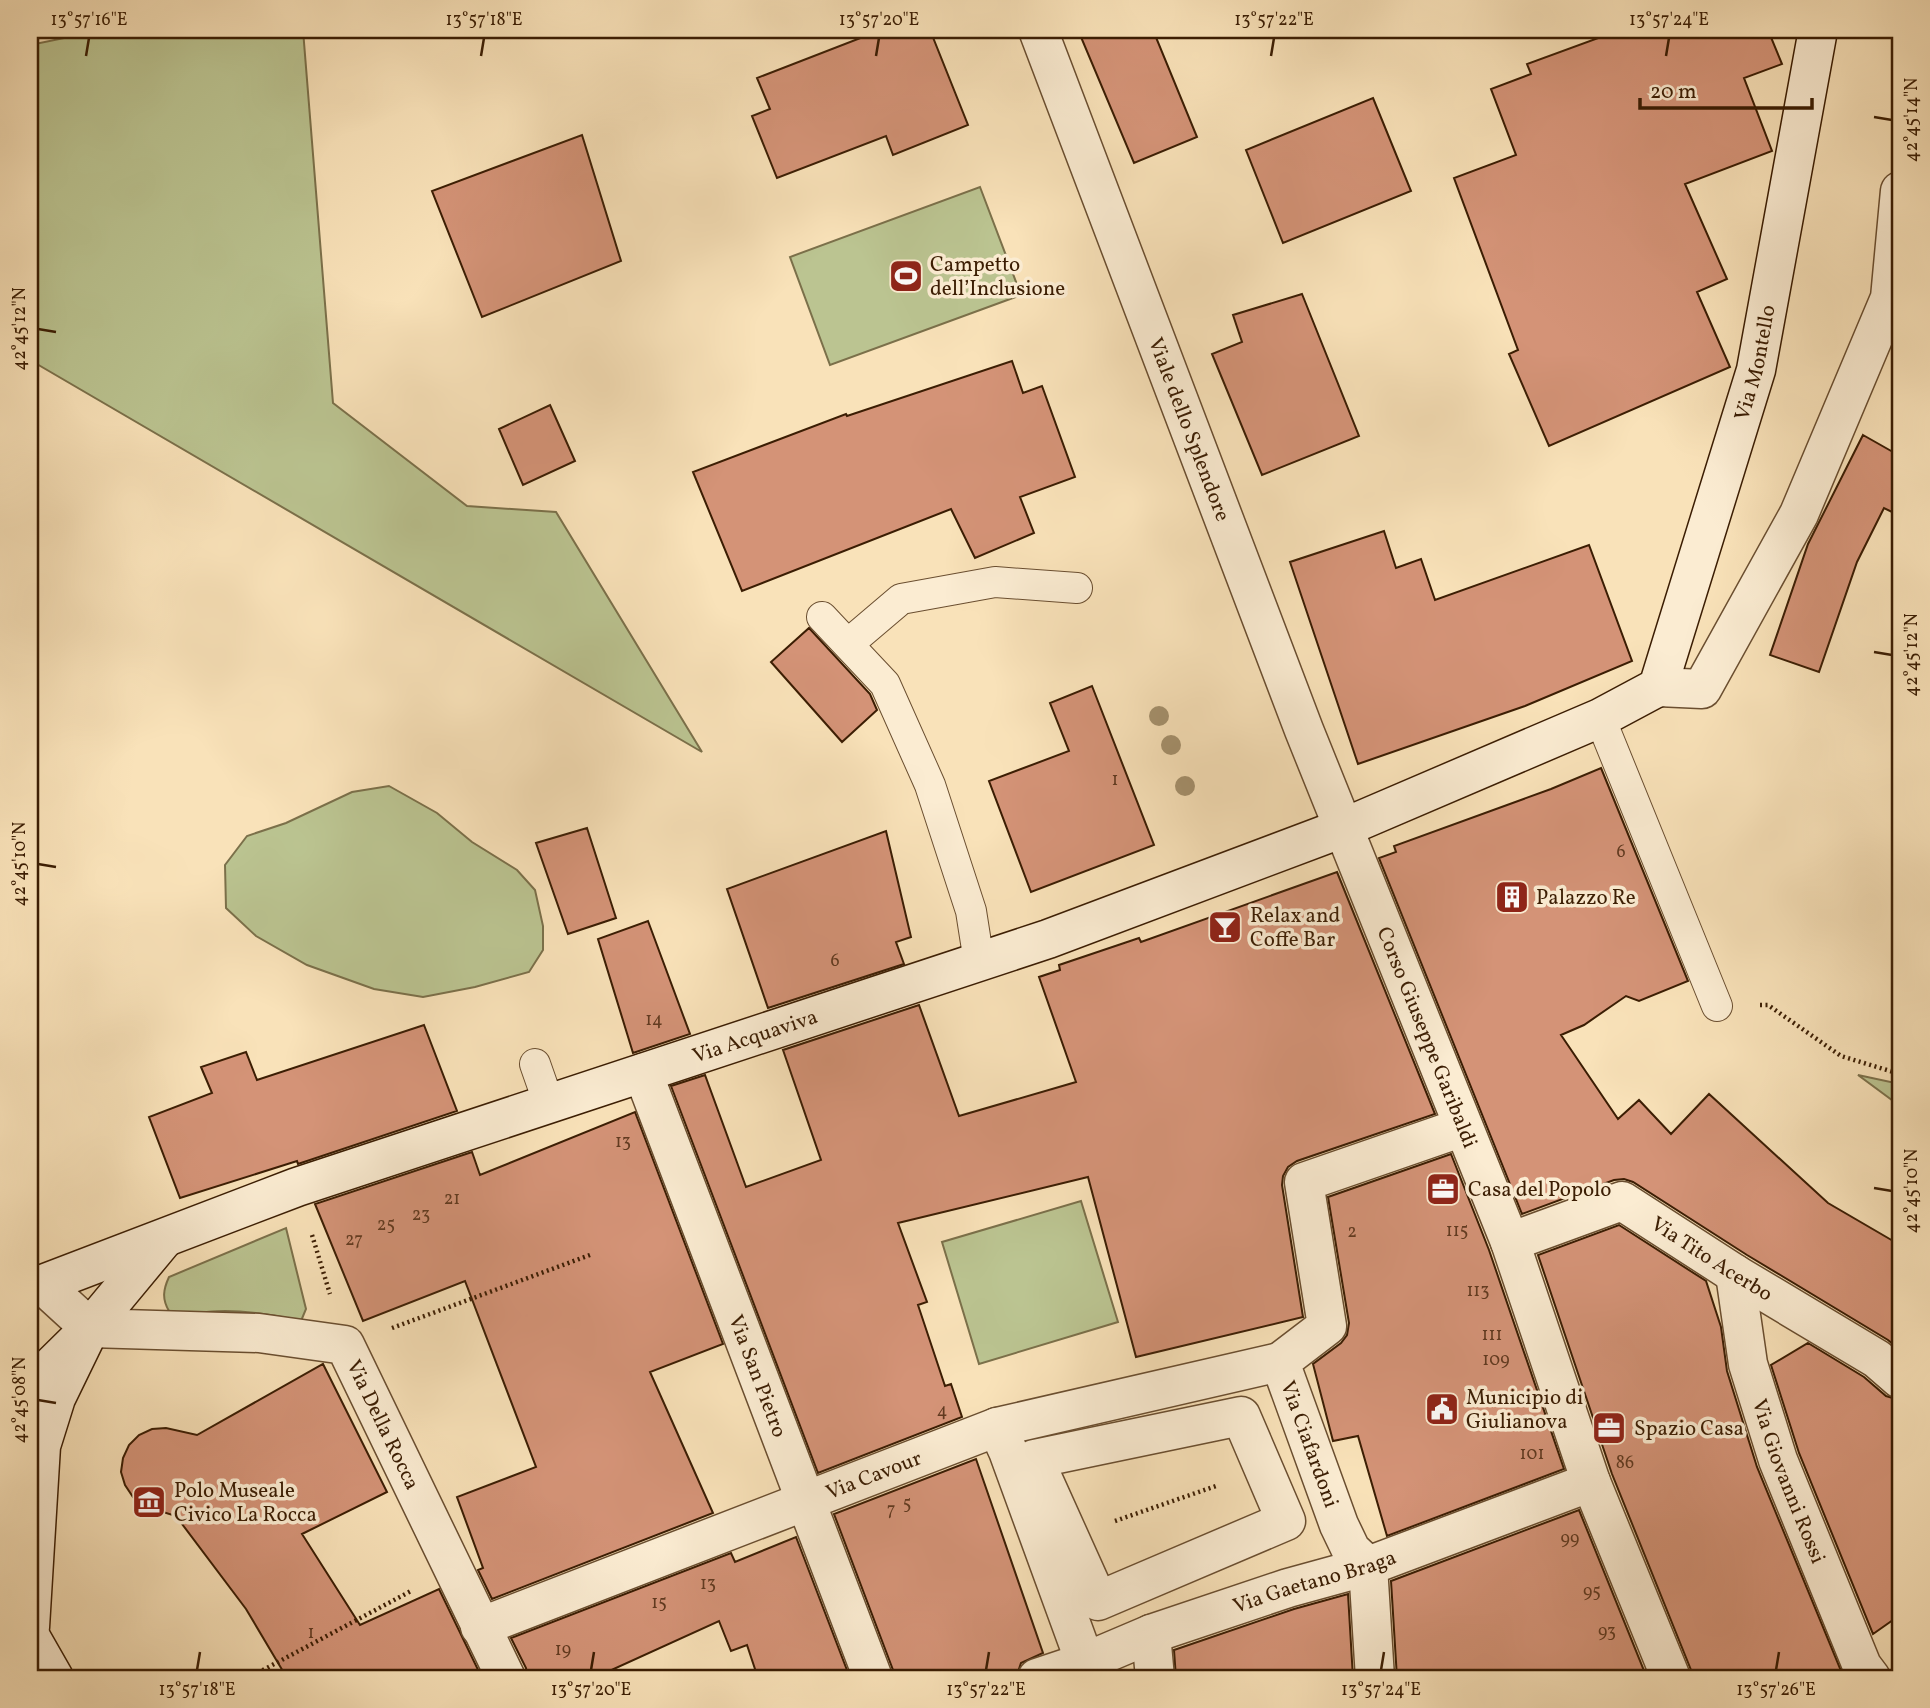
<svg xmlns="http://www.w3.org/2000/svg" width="1930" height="1708" viewBox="0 0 1930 1708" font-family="Vollkorn,serif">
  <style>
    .green { fill: #bbc491; stroke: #7b704a; stroke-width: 2 }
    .building { fill: #d49377; stroke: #3b1d03; stroke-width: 2 }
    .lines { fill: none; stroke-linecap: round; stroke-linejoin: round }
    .service-casing { stroke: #6a4e30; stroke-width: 32 }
    .pedestrian-casing { stroke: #6a4e30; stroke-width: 41 }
    .minor-casing { stroke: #6a4e30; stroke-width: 41 }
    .secondary-casing { stroke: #3b1d03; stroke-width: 41 }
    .path { stroke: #3b1d03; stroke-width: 4.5; stroke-dasharray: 2 3.5; stroke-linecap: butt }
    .service { stroke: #fbecd2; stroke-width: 30 }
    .pedestrian { stroke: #fbecd2; stroke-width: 38 }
    .minor { stroke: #fbecd2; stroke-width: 38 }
    .secondary { stroke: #fbecd2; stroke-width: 38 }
    .tree { fill: #a5916d }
    .ticks { fill: none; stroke: #3b1d03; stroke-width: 2.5 }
    .labels { text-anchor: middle; stroke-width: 7; stroke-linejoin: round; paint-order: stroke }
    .number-label { font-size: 18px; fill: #613a20 }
    .poi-label { font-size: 21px; fill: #3b1d03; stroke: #fbecd2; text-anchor: start }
    .street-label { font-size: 21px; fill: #3b1d03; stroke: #fbecd2 }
    .neatline { fill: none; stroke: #3b1d03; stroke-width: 2.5 }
    .ticks-label { font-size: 18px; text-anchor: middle; fill: #3b1d03 }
  </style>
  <rect width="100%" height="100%" fill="#f9e2b9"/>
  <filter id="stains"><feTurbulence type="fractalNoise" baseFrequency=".00286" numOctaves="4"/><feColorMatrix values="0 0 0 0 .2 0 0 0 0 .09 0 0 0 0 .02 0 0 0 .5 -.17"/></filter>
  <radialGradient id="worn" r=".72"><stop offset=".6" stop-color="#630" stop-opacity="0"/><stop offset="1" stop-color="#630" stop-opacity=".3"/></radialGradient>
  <!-- green -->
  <path class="green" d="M 103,30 L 303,30 L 333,403 L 467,506 L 556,512 L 702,752 L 30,360 L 30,45 Z
    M 980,187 L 1021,295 L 830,365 L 790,257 Z
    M 389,786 L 437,813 L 472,842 L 517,870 L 535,890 L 543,926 L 543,950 L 529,972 L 475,987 L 423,997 L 374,989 L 307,965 L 256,936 L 226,908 L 225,865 L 247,836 L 286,823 L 352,792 Z
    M 1858,1075 L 1900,1084 L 1900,1106 Z
    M 1081,1201 L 1118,1322 L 979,1364 L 942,1242 Z
    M 286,1228 L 306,1309 L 301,1321 C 275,1315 251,1311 225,1311 C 206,1311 189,1315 169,1311 C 162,1299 163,1290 169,1277 Z"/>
  <!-- building -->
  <path class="building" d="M 881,30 L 930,30 L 968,125 L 893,155 L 886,136 L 777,178 L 752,116 L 770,109 L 757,78 Z
    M 1078,30 L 1153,30 L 1197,137 L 1134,163 Z
    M 1620,30 L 1768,30 L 1782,64 L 1744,78 L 1772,151 L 1685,184 L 1727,279 L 1697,292 L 1730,367 L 1549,446 L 1509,354 L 1518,350 L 1454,178 L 1516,155 L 1491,89 L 1531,74 L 1527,64 Z
    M 1373,98 L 1411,191 L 1283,243 L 1246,150 Z
    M 582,135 L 621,261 L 482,317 L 432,191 Z
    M 1302,294 L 1359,436 L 1262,475 L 1212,354 L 1242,342 L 1233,315 Z
    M 1012,361 L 1023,393 L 1042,386 L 1075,477 L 1020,497 L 1034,533 L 975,558 L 951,509 L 742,591 L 693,472 L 846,414 L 847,416 Z
    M 550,405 L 575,461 L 523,485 L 499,429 Z
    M 1863,435 L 1900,456 L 1900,516 L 1884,508 L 1857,562 L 1819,672 L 1770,655 L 1808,544 Z
    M 1384,531 L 1396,568 L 1421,559 L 1435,600 L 1589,545 L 1632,661 L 1525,706 L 1358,764 L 1290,562 Z
    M 809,628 L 870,694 L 877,710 L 842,742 L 771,662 Z
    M 1092,686 L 1154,845 L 1031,892 L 989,781 L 1069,751 L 1050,703 Z
    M 1601,768 L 1688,981 L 1639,1001 L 1626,996 L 1584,1025 L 1561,1035 L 1618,1119 L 1639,1100 L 1671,1134 L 1709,1094 L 1828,1203 L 1900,1245 L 1900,1350 L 1888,1340 L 1747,1255 L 1633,1182 L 1624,1179 L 1614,1180 L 1522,1214 L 1379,858 L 1396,852 L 1394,846 L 1551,789 Z
    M 587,828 L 616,918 L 568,934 L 536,843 Z
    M 886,831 L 911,937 L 896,942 L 904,964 L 768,1008 L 727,889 Z
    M 1337,872 L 1435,1114 L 1297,1161 L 1288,1167 L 1283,1176 L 1282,1185 L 1303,1317 L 1136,1357 L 1088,1177 L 898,1223 L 927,1302 L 918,1305 L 945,1386 L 951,1384 L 962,1417 L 818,1473 L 671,1086 L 705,1075 L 746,1187 L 821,1160 L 783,1050 L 919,1005 L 959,1116 L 1076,1082 L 1039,977 L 1060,970 L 1059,965 L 1139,938 L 1141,942 Z
    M 648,921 L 690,1034 L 633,1053 L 598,939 Z
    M 424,1025 L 457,1111 L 298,1164 L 297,1161 L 180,1198 L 149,1117 L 212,1093 L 201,1067 L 246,1052 L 257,1080 Z
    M 635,1112 L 723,1344 L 650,1372 L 713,1513 L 492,1599 L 478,1570 L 483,1568 L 457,1497 L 536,1467 L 465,1281 L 363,1321 L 315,1204 L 472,1152 L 480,1175 Z
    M 1451,1154 L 1489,1250 L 1564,1469 L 1387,1536 L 1358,1436 L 1333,1441 L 1313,1364 L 1341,1343 L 1347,1335 L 1349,1323 L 1328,1197 Z
    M 1619,1225 L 1706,1281 L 1721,1327 L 1727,1371 L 1757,1467 L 1844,1678 L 1692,1678 L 1691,1670 L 1612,1474 L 1538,1255 Z
    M 1808,1343 L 1864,1377 L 1886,1396 L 1900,1400 L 1900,1615 L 1873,1634 L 1799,1453 L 1771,1365 Z
    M 323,1364 L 387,1492 L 302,1534 L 360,1625 L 439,1589 L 482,1678 L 287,1678 L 246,1609 L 176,1516 L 144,1506 L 133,1497 L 125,1485 L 121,1472 L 123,1458 L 129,1445 L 139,1435 L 152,1429 L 166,1428 L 197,1435 Z
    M 976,1459 L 1043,1653 L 1021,1663 L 1016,1678 L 894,1678 L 893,1670 L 834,1514 Z
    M 1579,1510 L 1647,1678 L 1397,1678 L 1391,1581 Z
    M 796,1537 L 850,1678 L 758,1678 L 747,1645 L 731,1651 L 719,1621 L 594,1678 L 528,1678 L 526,1668 L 511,1638 L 731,1553 L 735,1562 Z
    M 1348,1594 L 1353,1678 L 1176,1678 L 1174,1650 L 1294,1609 Z"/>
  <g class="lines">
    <!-- service casing -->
    <g class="service-casing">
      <path id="service" d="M 822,617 L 885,684 L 930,785 L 971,911 L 979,962
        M 848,644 L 901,599 L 995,582 L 1077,588
        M 1600,718 L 1717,1006
        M 535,1064 L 549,1104"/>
    </g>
    <!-- pedestrian casing -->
    <g class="pedestrian-casing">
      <g id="pedestrian">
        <path id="s1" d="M 1735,1274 L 1748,1364 L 1778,1460 L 1862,1666 L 1871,1678"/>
        <path d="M 1241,1416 L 1286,1521 L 1098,1601 L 1034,1459 Z"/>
      </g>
    </g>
    <!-- minor casing -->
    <g class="minor-casing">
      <g id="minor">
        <path id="s2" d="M 1038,30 L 1304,730 L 1510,1242 L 1591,1482 L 1671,1678"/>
        <path d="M 1658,687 L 1702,689 L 1799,514 L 1890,298 L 1900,191"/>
        <path id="s3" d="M 643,1073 L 873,1678"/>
        <path id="s4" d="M 1510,1242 L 1622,1201 L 1735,1274 L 1877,1359 L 1900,1379"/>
        <path id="s5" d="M 43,1285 L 90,1328 L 259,1333 L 345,1345 L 506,1678"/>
        <path d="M 997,1427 L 1008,1451 L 1085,1662"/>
        <path id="s6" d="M 480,1627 L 997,1427 L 1280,1362"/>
        <path d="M 1151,1634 L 1155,1678"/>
        <path id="s7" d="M 1037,1678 L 1085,1662 L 1151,1634 L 1288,1588 L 1368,1566 L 1591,1482"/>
        <path d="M 1375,1678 L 1368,1566 L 1351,1550 L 1339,1525 L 1280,1362 L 1327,1326 L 1304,1182 L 1463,1127"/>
      </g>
    </g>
    <!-- secondary casing -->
    <g class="secondary-casing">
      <g id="secondary">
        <path id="s8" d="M 30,1289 L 297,1187 L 1048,939 L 1343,828 L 1600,718 L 1658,687 L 1756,370 L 1818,30"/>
        <path d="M 30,1387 L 90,1328 L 163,1240"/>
        <path d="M 30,1627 L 41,1446 L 56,1398 L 90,1328"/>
        <path d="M 30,1636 L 54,1678"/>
      </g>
    </g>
    <!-- path -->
    <path class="path" d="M 1760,1005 L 1768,1005 L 1841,1056 L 1900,1074
      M 312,1235 L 330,1294
      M 392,1328 L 590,1255
      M 1115,1521 L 1216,1486
      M 248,1678 L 411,1591"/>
    <!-- service -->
    <use href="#service" class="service"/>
    <!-- pedestrian -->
    <use href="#pedestrian" class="pedestrian"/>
    <!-- minor -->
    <use href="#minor" class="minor"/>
    <!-- secondary -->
    <use href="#secondary" class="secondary"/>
  </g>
  <!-- trees -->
  <g class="tree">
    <circle cx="1159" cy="716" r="10"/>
    <circle cx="1171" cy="745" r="10"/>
    <circle cx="1185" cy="786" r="10"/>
  </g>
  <!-- ticks -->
  <path class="ticks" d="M 86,56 L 89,38M 481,56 L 484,38M 876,56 L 879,38M 1271,56 L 1274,38M 1666,56 L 1669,38M 1874,117 L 1892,120M 38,329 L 56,332M 1874,652 L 1892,655M 38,864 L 56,867M 1874,1188 L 1892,1191M 38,1400 L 56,1403M 197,1670 L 200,1652M 591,1670 L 594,1652M 986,1670 L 989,1652M 1381,1670 L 1384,1652M 1776,1670 L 1779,1652"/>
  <!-- icons -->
  <defs>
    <g id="stadium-square" transform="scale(1.75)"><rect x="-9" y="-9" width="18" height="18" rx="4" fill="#8f2418" stroke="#fbecd2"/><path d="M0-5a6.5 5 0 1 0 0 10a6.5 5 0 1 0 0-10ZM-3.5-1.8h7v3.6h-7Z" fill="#fff"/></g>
    <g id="building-square" transform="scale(1.75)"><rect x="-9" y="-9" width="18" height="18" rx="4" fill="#8f2418" stroke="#fbecd2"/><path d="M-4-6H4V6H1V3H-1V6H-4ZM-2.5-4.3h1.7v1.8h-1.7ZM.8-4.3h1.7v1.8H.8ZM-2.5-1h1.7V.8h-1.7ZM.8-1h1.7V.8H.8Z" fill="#fff"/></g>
    <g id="bar-square" transform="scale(1.75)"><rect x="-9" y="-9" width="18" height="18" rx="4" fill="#8f2418" stroke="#fbecd2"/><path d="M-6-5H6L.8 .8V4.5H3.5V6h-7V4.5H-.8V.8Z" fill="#fff"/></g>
    <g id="office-square" transform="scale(1.75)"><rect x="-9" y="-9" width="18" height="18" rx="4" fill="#8f2418" stroke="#fbecd2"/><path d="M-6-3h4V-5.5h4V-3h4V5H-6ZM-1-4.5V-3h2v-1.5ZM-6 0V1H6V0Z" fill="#fff"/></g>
    <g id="civic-square" transform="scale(1.75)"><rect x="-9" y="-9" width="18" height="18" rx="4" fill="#8f2418" stroke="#fbecd2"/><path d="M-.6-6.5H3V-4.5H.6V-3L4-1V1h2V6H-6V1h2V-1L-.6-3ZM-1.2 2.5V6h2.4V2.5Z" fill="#fff"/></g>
    <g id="museum-square" transform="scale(1.75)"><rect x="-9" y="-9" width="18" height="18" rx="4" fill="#8f2418" stroke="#fbecd2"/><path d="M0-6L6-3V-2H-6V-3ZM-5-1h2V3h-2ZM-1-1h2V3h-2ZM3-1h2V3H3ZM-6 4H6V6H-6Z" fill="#fff"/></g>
  </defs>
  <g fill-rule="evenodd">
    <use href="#stadium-square" x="906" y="276"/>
    <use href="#building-square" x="1512" y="897"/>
    <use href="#bar-square" x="1225" y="927"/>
    <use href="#office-square" x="1443" y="1189"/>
    <use href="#civic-square" x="1442" y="1409"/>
    <use href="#office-square" x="1609" y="1428"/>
    <use href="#museum-square" x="149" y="1502"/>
  </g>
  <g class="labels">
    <!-- number labels -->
    <g class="number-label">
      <text x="1115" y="785">1</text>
      <text x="1621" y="857">6</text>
      <text x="835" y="966">6</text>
      <text x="654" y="1025">14</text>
      <text x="623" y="1147">13</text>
      <text x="452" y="1204">21</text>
      <text x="421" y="1220">23</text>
      <text x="386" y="1230">25</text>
      <text x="1457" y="1236">115</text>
      <text x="1352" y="1237">2</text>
      <text x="354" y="1245">27</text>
      <text x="1478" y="1296">113</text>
      <text x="1492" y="1340">111</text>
      <text x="1496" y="1365">109</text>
      <text x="942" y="1416">4</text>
      <text x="1532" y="1459">101</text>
      <text x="1625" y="1468">86</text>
      <text x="907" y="1509">5</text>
      <text x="891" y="1515">7</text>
      <text x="1570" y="1544">99</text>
      <text x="708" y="1589">13</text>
      <text x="1592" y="1597">95</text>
      <text x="659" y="1608">15</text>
      <text x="1607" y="1637">93</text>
      <text x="311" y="1638">1</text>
      <text x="563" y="1655">19</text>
    </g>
    <!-- poi labels -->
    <g class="poi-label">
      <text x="930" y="271">Campetto<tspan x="930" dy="24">dell’Inclusione</tspan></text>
      <text x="1536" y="904">Palazzo Re</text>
      <text x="1250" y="922">Relax and<tspan x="1250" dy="24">Coffe Bar</tspan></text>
      <text x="1468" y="1196">Casa del Popolo</text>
      <text x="1466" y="1404">Municipio di<tspan x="1466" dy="24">Giulianova</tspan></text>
      <text x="1634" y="1435">Spazio Casa</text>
      <text x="174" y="1497">Polo Museale<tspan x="174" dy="24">Civico La Rocca</tspan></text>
    </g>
    <!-- street labels -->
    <g class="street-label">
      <text dy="7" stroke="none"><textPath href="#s8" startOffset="2076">Via Montello</textPath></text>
      <text dy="7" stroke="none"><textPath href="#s2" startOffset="427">Viale dello Splendore</textPath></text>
      <text dy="7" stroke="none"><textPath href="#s8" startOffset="768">Via Acquaviva</textPath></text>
      <text dy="7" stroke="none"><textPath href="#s2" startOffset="1080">Corso Giuseppe Garibaldi</textPath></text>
      <text dy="7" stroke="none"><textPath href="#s4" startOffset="226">Via Tito Acerbo</textPath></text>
      <text dy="7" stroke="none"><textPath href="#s3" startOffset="324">Via San Pietro</textPath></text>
      <text dy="7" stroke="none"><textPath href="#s5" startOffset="408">Via Della Rocca</textPath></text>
      <text transform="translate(1310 1444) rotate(70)" y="7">Via Ciafardoni</text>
      <text dy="7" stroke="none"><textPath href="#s6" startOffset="422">Via Cavour</textPath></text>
      <text dy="7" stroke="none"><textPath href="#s1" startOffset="215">Via Giovanni Rossi</textPath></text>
      <text dy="7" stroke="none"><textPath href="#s7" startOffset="294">Via Gaetano Braga</textPath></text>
    </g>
  </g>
  <!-- margin -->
  <rect width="1930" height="1708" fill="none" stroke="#f9e2b9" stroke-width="77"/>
  <!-- scale -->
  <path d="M1640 98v10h172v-10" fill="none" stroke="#3b1d03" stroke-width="3.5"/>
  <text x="1650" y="98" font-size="21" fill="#3b1d03" stroke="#fbecd2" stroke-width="5" paint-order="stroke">20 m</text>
  <rect x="38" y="38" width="1854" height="1632" class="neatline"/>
  <g class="ticks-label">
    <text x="89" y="25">13°57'16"E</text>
    <text x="484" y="25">13°57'18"E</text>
    <text x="879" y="25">13°57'20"E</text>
    <text x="1274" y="25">13°57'22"E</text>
    <text x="1669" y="25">13°57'24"E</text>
    <text transform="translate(1911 120) rotate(-90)" y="6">42°45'14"N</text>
    <text transform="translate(19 329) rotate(-90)" y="6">42°45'12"N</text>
    <text transform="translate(1911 655) rotate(-90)" y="6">42°45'12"N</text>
    <text transform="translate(19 864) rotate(-90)" y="6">42°45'10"N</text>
    <text transform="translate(1911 1191) rotate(-90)" y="6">42°45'10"N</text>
    <text transform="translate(19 1400) rotate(-90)" y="6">42°45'08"N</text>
    <text x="197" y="1695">13°57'18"E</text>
    <text x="591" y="1695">13°57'20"E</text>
    <text x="986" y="1695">13°57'22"E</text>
    <text x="1381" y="1695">13°57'24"E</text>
    <text x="1776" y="1695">13°57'26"E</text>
  </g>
  <rect width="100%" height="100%" filter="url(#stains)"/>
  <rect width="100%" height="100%" fill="url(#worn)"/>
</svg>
